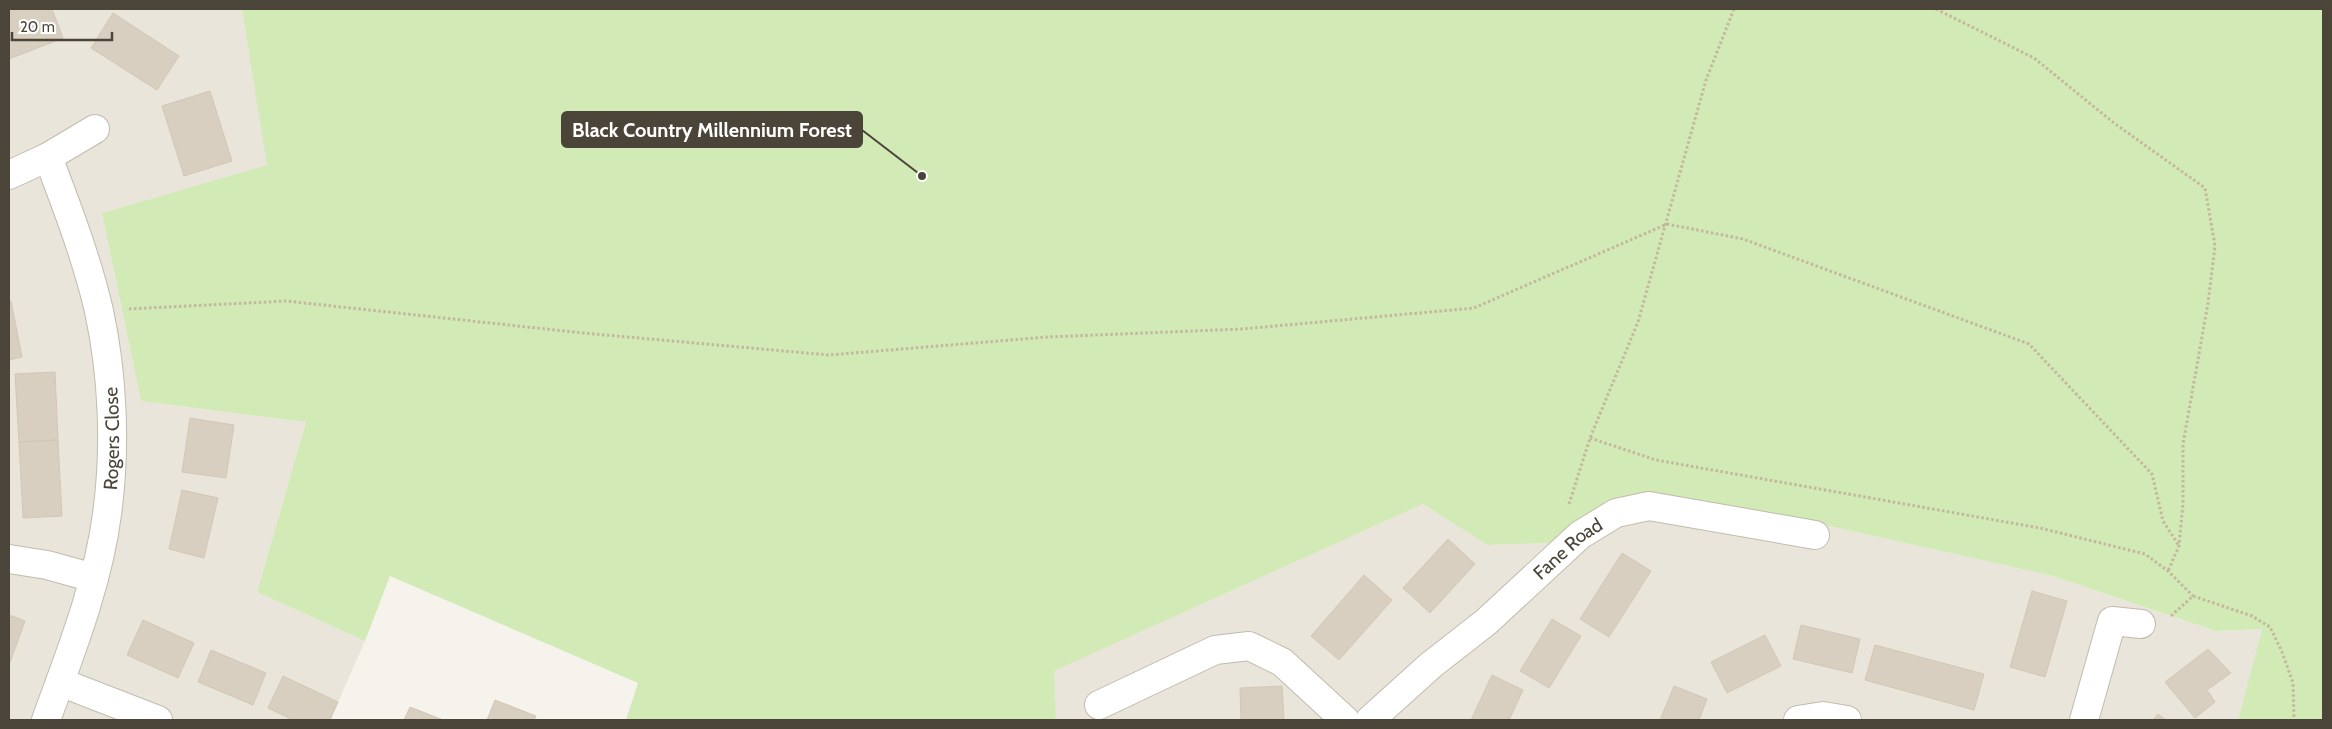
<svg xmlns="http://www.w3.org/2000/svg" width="2332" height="729" viewBox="0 0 2332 729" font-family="Cabin,sans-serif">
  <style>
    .residential { fill: #eae5da }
    .green { fill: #d2eab5 }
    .building { fill: #d8cfc1; stroke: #d3c7b4 }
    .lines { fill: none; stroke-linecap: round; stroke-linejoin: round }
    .minor-casing { stroke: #c2bbae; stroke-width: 30 }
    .path { stroke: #c4b79f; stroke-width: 3; stroke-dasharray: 2.5 2.5; stroke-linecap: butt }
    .minor { stroke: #fff; stroke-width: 28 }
    .labels { text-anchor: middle; stroke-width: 4.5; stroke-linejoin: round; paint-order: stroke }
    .street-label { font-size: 19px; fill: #4b4439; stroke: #fff }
    .leader { fill: none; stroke: #4b4439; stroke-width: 2 }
    .callout-dot { fill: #4b4439; stroke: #fff; stroke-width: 2 }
    .callout { fill: #4b4439; stroke: #4b4439; stroke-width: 2 }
    .callout-label { font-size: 20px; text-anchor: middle; font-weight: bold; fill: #fff }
  </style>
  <rect width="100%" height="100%" fill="#f6f3ec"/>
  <!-- residential -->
  <path class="residential" d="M 9,9 L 242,9 L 268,165 L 102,213 L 141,401 L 306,422 L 257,592 L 365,641 L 330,720 L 9,720 Z
    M 1634,495 L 1829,526 L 2053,576 L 2216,631 L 2262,629 L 2238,720 L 1056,720 L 1053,671 L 1423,504 L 1487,545 L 1552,543 Z"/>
  <!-- green -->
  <path class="green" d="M 242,9 L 2323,9 L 2323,720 L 2238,720 L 2262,629 L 2216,631 L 2053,576 L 1829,526 L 1634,495 L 1552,543 L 1487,545 L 1423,504 L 1054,671 L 1056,720 L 626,720 L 638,683 L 390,576 L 365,641 L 257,592 L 306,422 L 141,401 L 102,213 L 267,165 Z"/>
  <!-- building -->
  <path class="building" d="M 18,9 L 52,9 L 63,38 L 9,59 L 9,12 Z
    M 113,13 L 179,56 L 157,90 L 91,48 Z
    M 210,91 L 232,161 L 184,176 L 162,106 Z
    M 9,301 L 11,301 L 22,357 L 9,360 Z
    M 55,372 L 58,440 L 19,442 L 15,374 Z
    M 190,418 L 234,425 L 226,478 L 182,472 Z
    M 58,440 L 62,516 L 23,518 L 19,442 Z
    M 182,490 L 218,498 L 204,558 L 169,549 Z
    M 1448,539 L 1475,564 L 1430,613 L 1403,588 Z
    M 1622,553 L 1651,571 L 1609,637 L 1580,619 Z
    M 1364,575 L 1392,600 L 1339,660 L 1311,636 Z
    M 2032,591 L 2067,601 L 2045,677 L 2010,667 Z
    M 9,615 L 25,621 L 9,665 Z
    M 1552,619 L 1581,636 L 1549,688 L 1520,671 Z
    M 143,620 L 194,643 L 178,678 L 127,655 Z
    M 1801,625 L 1860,639 L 1852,673 L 1793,659 Z
    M 1765,635 L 1781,666 L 1727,693 L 1711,662 Z
    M 1875,645 L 1984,674 L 1974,710 L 1865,680 Z
    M 2208,649 L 2231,673 L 2207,690 L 2215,702 L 2195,718 L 2165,682 Z
    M 211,650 L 266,673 L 253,705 L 198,682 Z
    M 1492,675 L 1523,690 L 1509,720 L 1471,720 Z
    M 283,676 L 338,702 L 330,720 L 293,720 L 268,708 Z
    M 1282,686 L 1284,720 L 1241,720 L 1240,688 Z
    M 1674,686 L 1707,699 L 1699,720 L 1660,720 Z
    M 495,700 L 536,716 L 534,720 L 487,720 Z
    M 410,707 L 443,720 L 404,720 Z
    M 2158,714 L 2166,720 L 2153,720 Z"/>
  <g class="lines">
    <!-- minor casing -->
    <g class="minor-casing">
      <g id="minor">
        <path d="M 9,175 L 48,157 L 95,129"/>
        <path d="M 9,559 L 47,565 L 94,578"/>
        <path d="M 60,682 L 158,720"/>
        <path d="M 1099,705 L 1215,650 L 1249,646 L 1282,662 L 1345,720"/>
        <path id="s1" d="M 46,720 C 70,654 98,584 107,514 C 116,448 113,376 99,311 C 87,259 67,207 48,157"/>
        <path id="s2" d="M 1370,720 L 1431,665 L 1486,622 L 1580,535 L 1616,513 L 1649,506 L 1815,535"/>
        <path d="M 1798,720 L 1823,716 L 1847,720"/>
        <path d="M 2084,720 L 2112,621 L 2141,624"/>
      </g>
    </g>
    <!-- path -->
    <path class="path" d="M 1936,9 L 2034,58 L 2114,123 L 2205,188 L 2215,246 L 2208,303 L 2183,444 L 2183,503 L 2179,546 L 2168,571
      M 129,309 L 286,301 L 583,333 L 829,355 L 1047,337 L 1242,329 L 1474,308 L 1667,224 L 1743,239 L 2029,344 L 2152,474 L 2163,521 L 2179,546
      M 1590,438 L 1656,460 L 2040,528 L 2145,554 L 2168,571 L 2193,596
      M 1569,504 L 1590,438 L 1638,322 L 1706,80 L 1734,9
      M 2171,616 L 2193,596 L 2252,616 L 2270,627 L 2282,652 L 2293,683 L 2294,720"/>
    <!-- minor -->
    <use href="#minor" class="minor"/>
  </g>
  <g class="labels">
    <!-- street labels -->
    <g class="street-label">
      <text dy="7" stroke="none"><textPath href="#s1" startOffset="291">Rogers Close</textPath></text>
      <text dy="7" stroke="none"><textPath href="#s2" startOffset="262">Fane Road</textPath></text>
    </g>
  </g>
  <!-- callouts -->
  <path class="leader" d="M922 176L862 130"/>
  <circle class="callout-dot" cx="922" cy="176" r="5"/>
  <rect class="callout" x="562" y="112" width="300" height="35" rx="5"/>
  <g class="callout-label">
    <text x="712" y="137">Black Country Millennium Forest</text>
  </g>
  <!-- border -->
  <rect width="2332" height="729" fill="none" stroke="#4b4439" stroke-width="20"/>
  <!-- scale -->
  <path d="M12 32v8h100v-8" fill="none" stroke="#4b4439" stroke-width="2.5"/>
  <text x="20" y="32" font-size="15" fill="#4b4439" stroke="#ffffff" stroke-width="4" paint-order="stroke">20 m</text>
</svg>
